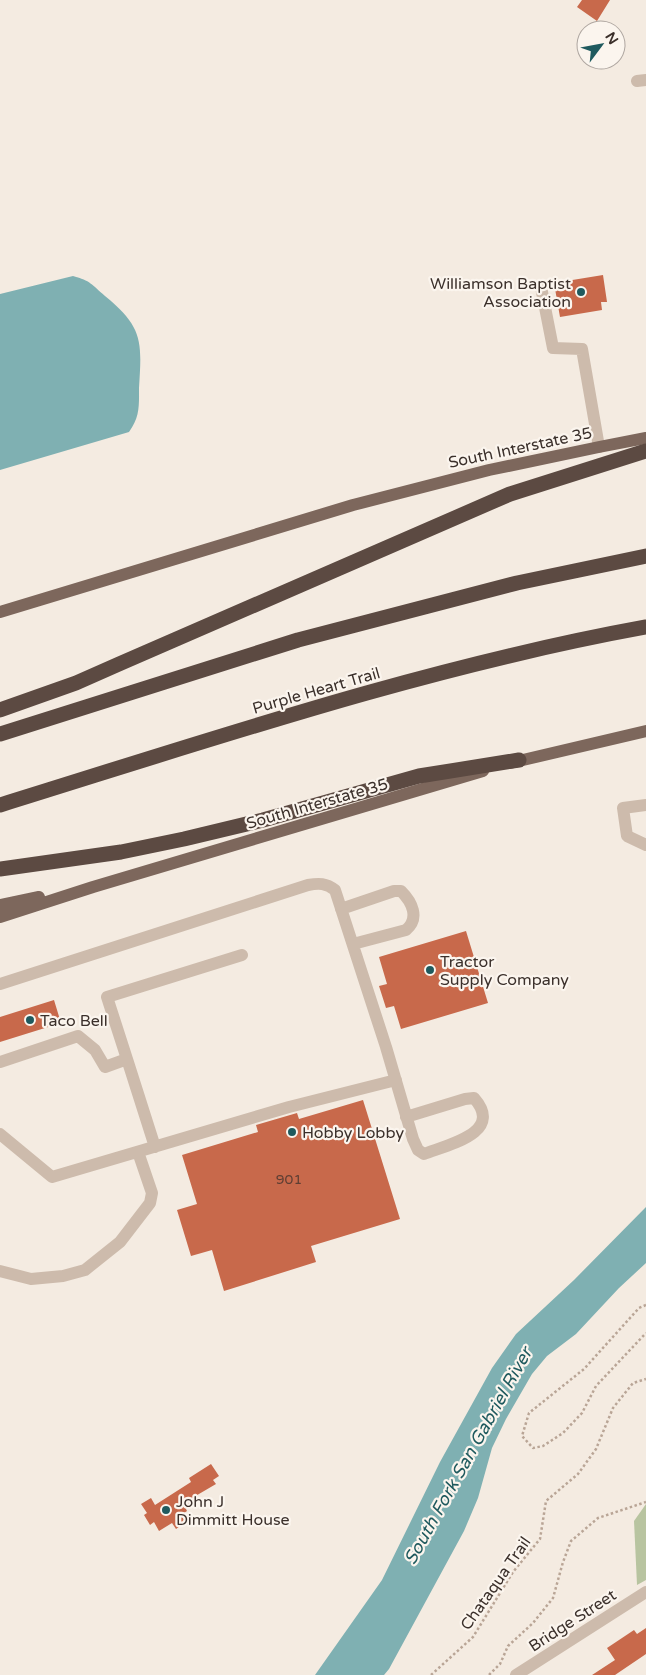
<svg xmlns="http://www.w3.org/2000/svg" width="646" height="1675" viewBox="0 0 646 1675" font-family="'Varela Round',sans-serif">
  <style>
    .green { fill: #b8c4a0 }
    .water { fill: #7fb0b2 }
    .building { fill: #c8694b }
    .lines { fill: none; stroke-linecap: round; stroke-linejoin: round }
    .path { stroke: #b9a596; stroke-width: 2.5; stroke-dasharray: 2.5 2.5; stroke-linecap: butt }
    .minor { stroke: #cdbbac; stroke-width: 12 }
    .major { stroke: #7d675c; stroke-width: 12 }
    .highway { stroke: #5c4a42; stroke-width: 15 }
    .poi-dot { fill: #1f5a5e; stroke: #fbf5ee; stroke-width: 2 }
    .labels { text-anchor: middle; stroke-width: 4.5; stroke-linejoin: round; paint-order: stroke }
    .number-label { font-size: 14px; fill: #5e3e33 }
    .poi-label { font-size: 16px; fill: #3b302b; stroke: #fbf5ee; text-anchor: start }
    .street-label { font-size: 16px; fill: #3b302b; stroke: #fbf5ee }
    .water-label { font-size: 18px; font-style: italic; fill: #1f5a5e; stroke: #fbf5ee }
  </style>
  <rect width="100%" height="100%" fill="#f4ebe1"/>
  <!-- green -->
  <path class="green" d="M 646,1504 L 646,1580 L 637,1585 L 634,1521 Z"/>
  <!-- water -->
  <path class="water" d="M 73,276 C 91,281 91,284 105,296 C 143,327 142,341 139,388 C 139,406 140,417 129,432 L 0,470 L 0,294 Z
    M 646,1207 L 646,1263 L 619,1288 L 576,1334 L 547,1356 L 532,1374 L 506,1419 L 492,1448 L 478,1498 L 464,1531 L 389,1669 L 384,1675 L 315,1675 L 382,1580 L 440,1462 L 492,1368 L 516,1334 L 574,1280 Z"/>
  <!-- building -->
  <path class="building" d="M 582,0 L 610,0 L 597,21 L 577,7 Z
    M 603,275 L 607,302 L 601,302 L 602,310 L 560,317 L 554,283 Z
    M 466,931 L 488,1003 L 401,1029 L 394,1006 L 386,1008 L 379,986 L 387,984 L 379,957 Z
    M 54,1000 L 61,1023 L 0,1042 L 0,1017 Z
    M 363,1100 L 400,1219 L 311,1246 L 316,1262 L 224,1291 L 212,1250 L 191,1256 L 177,1210 L 197,1204 L 182,1155 L 258,1132 L 256,1125 L 297,1113 L 299,1119 Z
    M 211,1464 L 219,1476 L 213,1480 L 216,1484 L 187,1501 L 190,1506 L 186,1509 L 187,1511 L 181,1515 L 186,1522 L 176,1529 L 172,1523 L 159,1531 L 154,1522 L 150,1525 L 144,1515 L 147,1513 L 141,1504 L 151,1498 L 155,1505 L 191,1482 L 189,1478 Z
    M 646,1628 L 646,1654 L 615,1675 L 592,1675 L 615,1660 L 607,1648 L 634,1630 L 637,1634 Z"/>
  <g class="lines">
    <!-- path -->
    <path class="path" d="M 646,1305 L 639,1308 L 584,1369 L 529,1413 L 522,1436 L 533,1448 L 543,1446 L 563,1433 L 582,1413 L 596,1386 L 646,1333
      M 431,1675 L 473,1637 L 513,1572 L 540,1539 L 546,1501 L 578,1474 L 596,1449 L 613,1408 L 633,1383 L 646,1379
      M 489,1675 L 500,1664 L 508,1646 L 533,1623 L 553,1598 L 563,1562 L 571,1541 L 598,1518 L 646,1502"/>
    <!-- minor -->
    <path class="minor" d="M 637,81 L 646,80
      M 541,287 L 553,348 L 582,349 L 599,447
      M 646,805 L 623,808 L 627,836 L 646,845
      M 341,909 L 394,891 L 401,891 C 412,902 420,918 406,930 L 353,944
      M 0,984 L 308,885 C 319,883 326,883 335,890 L 386,1047 L 413,1139 L 418,1150 L 424,1154 C 447,1145 505,1133 474,1098 L 465,1099 L 406,1117
      M 127,1059 L 155,1147
      M 0,1062 L 78,1036 L 95,1050 L 105,1067 L 127,1059 L 107,997 L 242,955
      M 0,1134 L 52,1177 L 289,1107 L 396,1080
      M 0,1271 L 31,1279 L 63,1276 L 85,1270 L 120,1242 L 150,1203 L 152,1193 L 138,1152
      M 516,1675 L 646,1592"/>
    <!-- major -->
    <path class="major" d="M 0,612 L 353,505 L 489,470 L 599,447 L 646,438
      M 510,763 L 646,731
      M 0,905 L 39,897
      M 0,917 L 93,887 L 483,771"/>
    <!-- highway -->
    <path class="highway" d="M 0,710 L 76,683 L 119,664 L 510,494 L 646,451
      M 0,734 L 298,640 L 517,583 L 646,556
      M 0,805 C 213,739 426,667 646,627
      M 0,869 L 121,852 L 184,839 L 263,820 L 419,776 L 519,760"/>
  </g>
  <!-- markers -->
  <g class="poi-dot">
    <circle cx="581" cy="292" r="5"/>
    <circle cx="430" cy="970" r="5"/>
    <circle cx="30" cy="1020" r="5"/>
    <circle cx="292" cy="1132" r="5"/>
    <circle cx="166" cy="1510" r="5"/>
  </g>
  <g class="labels">
    <!-- number labels -->
    <g class="number-label">
      <text x="289" y="1184">901</text>
    </g>
    <!-- poi labels -->
    <g class="poi-label">
      <text x="571" y="289" text-anchor="end">Williamson Baptist<tspan x="571" dy="18">Association</tspan></text>
      <text x="440" y="967">Tractor<tspan x="440" dy="18">Supply Company</tspan></text>
      <text x="40" y="1026">Taco Bell</text>
      <text x="302" y="1138">Hobby Lobby</text>
      <text x="176" y="1507">John J<tspan x="176" dy="18">Dimmitt House</tspan></text>
    </g>
    <!-- street labels -->
    <g class="street-label">
      <text transform="translate(520 447) rotate(-12)" y="6">South Interstate 35</text>
      <text transform="translate(316 690) rotate(-16)" y="6">Purple Heart Trail</text>
      <text transform="translate(317 803) rotate(-16)" y="6">South Interstate 35</text>
      <text transform="translate(495 1583) rotate(-55)" y="6">Chataqua Trail</text>
      <text transform="translate(572 1620) rotate(-33)" y="6">Bridge Street</text>
    </g>
    <!-- water labels -->
    <g class="water-label">
      <text transform="translate(468 1456) rotate(-61)" y="6">South Fork San Gabriel River</text>
    </g>
  </g>
  <!-- north arrow -->
  <g transform="translate(601 45) rotate(58)"><circle r="24" fill="#fbf5ee" stroke="#aea6a0"/>
  <path d="M0-4L9 19L0 12L-9 19Z" fill="#1f5a5e"/>
  <text y="-8" font-size="14" font-weight="bold" text-anchor="middle" fill="#3b302b">N</text>
  </g>
</svg>
